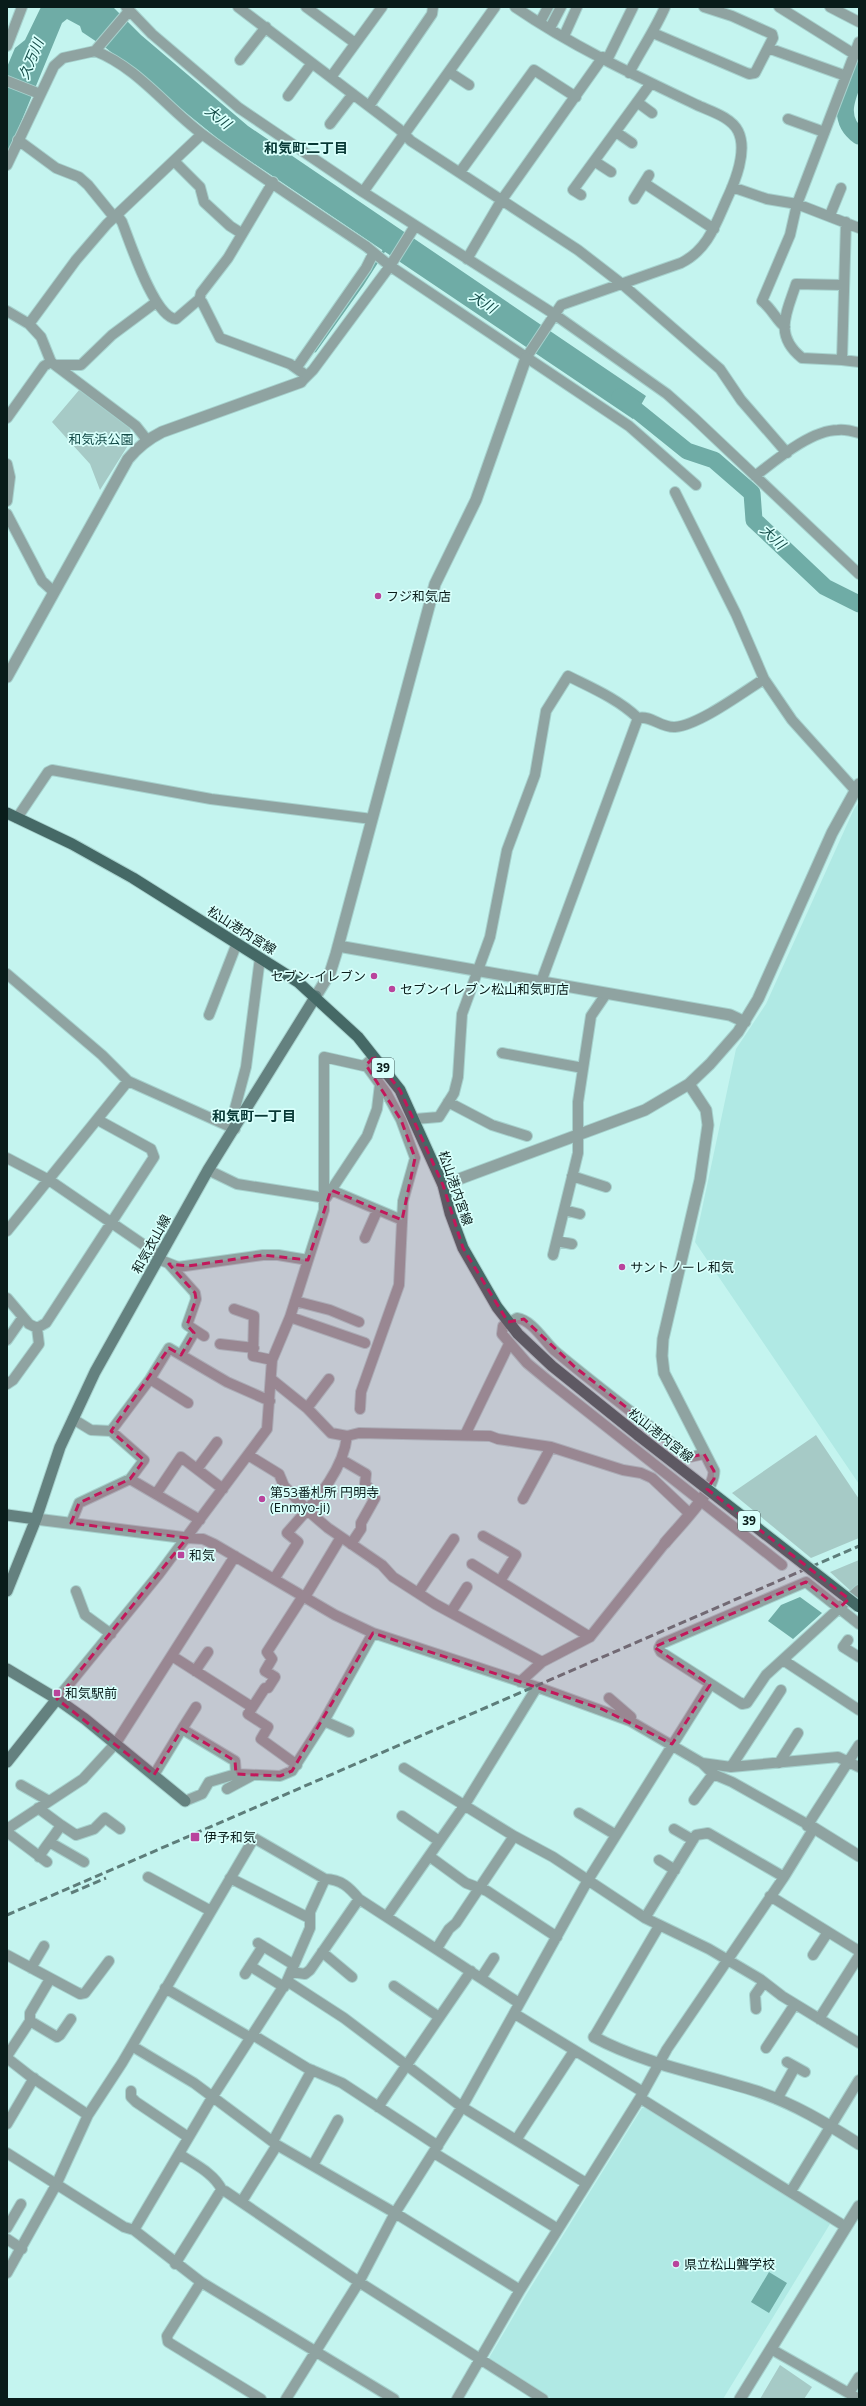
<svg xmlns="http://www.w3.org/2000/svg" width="866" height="2406" viewBox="0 0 866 2406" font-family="'Open Sans','Noto Sans JP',sans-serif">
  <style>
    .built { fill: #b0e9e4 }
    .green { fill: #a6cac6 }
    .water { fill: #6faca6 }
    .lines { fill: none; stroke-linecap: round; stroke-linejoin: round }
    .stream { stroke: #6faca6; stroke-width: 3 }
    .river { stroke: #6faca6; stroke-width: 17 }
    .minor-casing { stroke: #a6d1cd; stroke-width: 12 }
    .tertiary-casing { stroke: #a6d1cd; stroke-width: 13 }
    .secondary-casing { stroke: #a6d1cd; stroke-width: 13 }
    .primary-casing { stroke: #a6d1cd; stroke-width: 13 }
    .minor { stroke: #8fa3a1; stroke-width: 10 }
    .tertiary { stroke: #8fa3a1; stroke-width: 11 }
    .secondary { stroke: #64817f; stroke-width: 11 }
    .primary { stroke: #456966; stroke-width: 11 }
    .rail { stroke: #5d7d7a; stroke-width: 3; stroke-dasharray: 8 4; stroke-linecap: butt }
    .primary-bridge-casing { stroke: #a6d1cd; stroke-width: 13; stroke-linecap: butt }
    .primary-bridge { stroke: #456966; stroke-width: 11 }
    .marked { fill: #c2185b; fill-opacity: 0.2; stroke: #c2185b; stroke-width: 3; stroke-dasharray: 8 5; stroke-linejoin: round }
    .poi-dot { fill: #b9449c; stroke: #d8fffb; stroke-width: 1.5 }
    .labels { text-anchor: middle; stroke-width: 3.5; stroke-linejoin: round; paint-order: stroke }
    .shield { fill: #d8fffb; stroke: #47605e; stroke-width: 1 }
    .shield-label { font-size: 12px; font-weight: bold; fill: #091c1a }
    .park-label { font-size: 13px; fill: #124946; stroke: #d8fffb }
    .poi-label { font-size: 13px; fill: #091c1a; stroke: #d8fffb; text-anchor: start }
    .street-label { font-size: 13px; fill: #091c1a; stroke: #d8fffb }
    .water-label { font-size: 14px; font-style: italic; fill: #144b47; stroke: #d8fffb }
    .neighbourhood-label { font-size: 14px; font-weight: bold; fill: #073835; stroke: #d8fffb }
  </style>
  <rect width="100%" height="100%" fill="#c4f4ef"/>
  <!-- built -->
  <path class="built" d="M 859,802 L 859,1484 L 695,1242 L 736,1049 L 766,1004 L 854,809 Z
    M 647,2107 L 829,2220 L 830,2224 L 723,2399 L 552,2399 L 490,2361 L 489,2358 L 526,2295 L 642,2108 Z"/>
  <!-- green -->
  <path class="green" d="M 80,389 L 130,428 L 132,439 L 100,490 L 90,464 L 52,422 Z
    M 816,1435 L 859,1499 L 859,1538 L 811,1558 L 732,1493 Z
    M 859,1560 L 859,1588 L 853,1593 L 830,1572 Z
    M 780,2365 L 812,2387 L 804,2399 L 760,2399 Z"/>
  <!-- water -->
  <path class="water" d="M 41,7 L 113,7 L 141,35 L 248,126 L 646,396 L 633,419 L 222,142 L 106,48 L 82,32 L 80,26 L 67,19 L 62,23 L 7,156 L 7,67 L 15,48 L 25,40 Z
    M 800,1597 L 822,1613 L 793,1639 L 768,1621 L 781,1605 Z
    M 769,2272 L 787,2283 L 769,2313 L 751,2302 Z"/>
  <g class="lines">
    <!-- stream -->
    <path class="stream" d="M 315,351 L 362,285 L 385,249"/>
    <!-- river -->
    <path class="river" d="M 859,68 C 849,92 834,118 859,136
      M 620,397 L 687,451 L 714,460 L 752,493 L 754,520 L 825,587 L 859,604"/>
    <!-- minor casing -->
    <g class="minor-casing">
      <path id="minor" d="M 126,7 L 152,34 L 239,108 L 363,192 L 554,314 L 667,394 L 694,418 L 859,574
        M 238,7 L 399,129 L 411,141 L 578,250 L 622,284 L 720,369 L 741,400 L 787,453
        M 306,7 L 355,43
        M 515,7 C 572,46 636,76 697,105 C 710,111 731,117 738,131 C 748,151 735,182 726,201 C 715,226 707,250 681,263 L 561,305 L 526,358
        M 779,7 L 854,54
        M 830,7 L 859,22
        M 540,22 L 548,7
        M 550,28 L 561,7
        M 653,33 L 749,74 L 755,73 L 773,38 L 772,34 L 732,16 L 704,7
        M 564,36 L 577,7
        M 7,46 L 22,7
        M 768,48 L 846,76
        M 95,51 C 137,67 167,108 202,134 C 256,174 312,210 367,247 L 390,266 L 629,426 L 696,485
        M 240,60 L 266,27
        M 607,60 L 633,7
        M 449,72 L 469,85
        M 629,73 C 641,50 655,30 665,7
        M 331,77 L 382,7
        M 7,81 L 40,94
        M 288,96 L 312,63
        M 637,102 L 652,113
        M 369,106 L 432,14 L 433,7
        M 788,119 L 824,132
        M 330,124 L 353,94
        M 616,132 L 632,143
        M 18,140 L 56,168 L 79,177 L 88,185 L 114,217
        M 174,161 L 200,187 L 204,202 L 230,226 L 241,233
        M 594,161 L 611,172
        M 7,165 L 54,66 L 63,58 L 95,51 L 129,11
        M 460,172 L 534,70 L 576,97
        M 644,183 L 714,229
        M 732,187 L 767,199 L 797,204 L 859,228
        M 363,192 L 495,7
        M 581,195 L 573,190 L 651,83
        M 634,199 L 649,175
        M 117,215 L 122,222 C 130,242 154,317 176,319 L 197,301 L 202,302 L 220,338 L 290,364 L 307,376
        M 830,215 L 841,188
        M 846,222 L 842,360 L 859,362
        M 467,259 L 501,201 L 603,57
        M 199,301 L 201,293 L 228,258 L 273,182
        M 7,311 L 29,324 L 41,337 L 51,362 L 136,426 L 147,440
        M 29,324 L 76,260 L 107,224 L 202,134
        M 785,327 C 776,320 773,310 762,301 L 790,235 L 797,204 L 859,42
        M 842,360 L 802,358 C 773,335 787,312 796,284 L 843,285
        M 57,365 L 81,365 L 112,335 L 155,303
        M 297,367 L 366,268 L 373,254
        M 302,381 L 313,370 L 390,266 L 415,226
        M 7,418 L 44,366 L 51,362
        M 7,464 L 10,477 L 7,501
        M 755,476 C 776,460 811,430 838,430 C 845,429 852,431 859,433
        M 675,492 L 736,614 L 764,679 L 792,720 L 855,790
        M 7,514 L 42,581 L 54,592
        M 17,818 L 48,772 L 52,770 L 211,799 L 372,819
        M 7,974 L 102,1055 L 128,1081 L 235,1129
        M 541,982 L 638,718 C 651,715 661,728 675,727 C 699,725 742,693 764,679
        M 209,1015 L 237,943
        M 502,1053 L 583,1068
        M 448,1102 L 492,1125 L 527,1136
        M 415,1119 L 439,1117 L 454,1093 L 458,1077 L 462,1014 L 490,937 L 507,850 L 535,775 L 546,711 L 568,676 C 592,688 618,699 638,718
        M 230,1127 L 246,1067 L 260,958
        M 7,1158 L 49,1180 L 160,1256
        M 208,1170 L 237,1184 L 326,1198 L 367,1136 L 377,1109 L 380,1084
        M 572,1176 L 606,1187
        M 331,1190 L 402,1220
        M 564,1210 L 580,1214
        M 7,1231 L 128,1081
        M 365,1238 L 377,1211
        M 557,1241 L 572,1244
        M 553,1255 L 578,1153 L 578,1102 L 591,1016 L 606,994
        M 158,1259 L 178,1267 L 263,1255 L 278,1255 L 308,1260
        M 169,1264 L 195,1293 L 196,1299 L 187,1325 L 204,1336
        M 7,1298 L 29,1324 L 37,1328 L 46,1323 L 154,1157 L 151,1149 L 98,1120
        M 295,1301 L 330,1310 L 359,1322
        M 234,1309 L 254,1316 L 253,1356 L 272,1360
        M 290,1317 L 365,1343
        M 7,1340 L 23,1317
        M 220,1344 L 254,1348
        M 181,1355 L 195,1331
        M 150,1379 L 188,1403
        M 271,1379 L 307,1408 L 331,1433 L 347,1436 L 359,1433 L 490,1436 L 498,1439 L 551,1447 L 623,1470 L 641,1473 L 652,1478 L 689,1513
        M 7,1384 L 13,1380 L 39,1344 L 37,1328
        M 307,1408 L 329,1379
        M 360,1409 L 361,1392 L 399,1285 L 403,1201 L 415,1158 L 401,1120 L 387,1094 L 366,1065
        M 73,1419 L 91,1430 L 111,1431 L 150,1379 L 169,1348 L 227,1382 L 270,1401
        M 465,1435 L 509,1344
        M 704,1454 L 690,1457 C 645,1422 599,1388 555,1351 C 544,1341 532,1320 517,1318 L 503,1326 L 502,1334 L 527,1363 L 550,1382 L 782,1565
        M 248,1455 L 279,1474 L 284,1486 L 307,1510 L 328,1528 L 382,1565 L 393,1577 L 435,1604 L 542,1662
        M 342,1460 L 366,1474 L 365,1484 L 372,1491 L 375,1498 L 361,1523 L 361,1529 L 351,1544
        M 197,1469 L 217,1442
        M 130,1479 L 200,1520
        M 156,1494 L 181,1457 L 223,1489
        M 523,1499 L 551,1447
        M 71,1523 L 79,1503 L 130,1479 L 144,1460 L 111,1431
        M 483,1536 L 516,1555 L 500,1581
        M 187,1538 L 203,1539 L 214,1544 L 335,1615 L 373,1633 L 537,1687 L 630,1721 L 702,1763 L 713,1774 L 732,1782 L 814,1828 L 784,1877 L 667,2049 L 640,2098 L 520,2290 L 457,2399
        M 472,1564 L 590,1637
        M 274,1579 L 298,1542 L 287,1533 C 311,1505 343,1474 347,1436
        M 859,1590 L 766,1675 L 747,1703 L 742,1704 L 661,1652 L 659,1648 L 661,1644 L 806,1582 L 859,1624
        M 76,1591 L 85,1615 L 111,1634
        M 418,1593 L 454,1539
        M 305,1597 L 341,1537
        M 451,1612 L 467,1587
        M 848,1640 L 843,1647 L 859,1657
        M 172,1656 L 252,1707
        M 783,1660 L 859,1710
        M 195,1671 L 208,1652
        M 520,1682 L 542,1662 L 590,1637 L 665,1543
        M 609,1698 L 631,1717 L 630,1721
        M 57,1699 L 159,1574 L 267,1429 L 272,1360 L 290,1317 L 324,1210 L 324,1057 L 364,1066 L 374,1057
        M 324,1721 L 349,1732
        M 182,1729 L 196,1707
        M 702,1763 L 731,1767 L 838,1757 L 859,1767
        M 779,1763 L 798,1733
        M 297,1765 L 261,1739 L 268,1727 L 248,1714 L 265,1688 L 268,1688 L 275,1677 L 265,1671 L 272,1659 L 267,1652 L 303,1596
        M 731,1767 L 781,1690
        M 404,1768 L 514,1836
        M 154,1775 L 182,1729 L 235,1761 L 236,1774
        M 21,1785 L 49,1801
        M 227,1789 L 253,1775
        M 694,1800 L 713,1774
        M 185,1801 L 202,1794 L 209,1782 L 236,1774 L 280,1776 L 292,1771 L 324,1721 L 373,1633
        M 38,1808 L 61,1825
        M 579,1813 L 616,1835
        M 402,1816 L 439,1841
        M 807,1826 L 859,1745
        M 7,1829 L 83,1779 L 116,1743 L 235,1556
        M 674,1829 L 693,1840
        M 7,1832 L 47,1862
        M 51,1843 L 84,1862
        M 429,1856 L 466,1883 L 487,1891 L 557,1937
        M 39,1857 C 46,1845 54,1837 61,1825 L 76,1835 L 94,1829 L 105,1818 L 120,1829
        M 659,1860 L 675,1870
        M 148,1877 L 211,1911
        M 230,1878 L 309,1918
        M 770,1896 L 859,1951
        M 387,1916 L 464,1806 L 537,1687
        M 645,1918 L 696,1835 L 708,1833 L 784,1877
        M 258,1943 L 294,1965
        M 437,1948 L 449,1929 L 456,1923 L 514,1836 L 553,1857 L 645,1918 L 709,1949 L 760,1979 L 782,1996 L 859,2043
        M 322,1952 L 352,1977
        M 7,1955 L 80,1994 L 85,1993 L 109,1961
        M 813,1955 L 828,1932
        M 250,1966 L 284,1987
        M 31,1968 L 44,1946
        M 291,1972 L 305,1974 L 310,1970 L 359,1899
        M 245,1974 L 263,1946
        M 481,1978 L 494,1958
        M 287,1981 L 344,2018 L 462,2107 L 586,2183
        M 394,1986 L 439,2017
        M 165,1988 L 251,2038
        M 756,2009 L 755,1995 L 764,1982
        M 515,2014 L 643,2092
        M 819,2019 L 859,1956
        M 30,2021 L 57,2037 L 60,2035 L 71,2019
        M 253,2035 L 307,2068 L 342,2083 L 438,2146
        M 594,2037 L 659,1926
        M 132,2046 L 194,2083 L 277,2145 L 395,2213 L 520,2290
        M 766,2048 L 795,2004
        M 7,2056 L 30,2021 L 30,2013 L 50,1979
        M 7,2058 L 30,2076 L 88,2115
        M 787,2062 L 805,2072
        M 131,2091 L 131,2097 L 136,2102 L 188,2137
        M 640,2098 L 846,2227
        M 777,2099 L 795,2067
        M 378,2107 L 471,1971
        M 7,2124 L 34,2078
        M 516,2140 L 574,2051
        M 273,2141 L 312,2070
        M 7,2153 L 124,2227 L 134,2230 L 201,2282 L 394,2399
        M 434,2153 L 558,2229
        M 179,2154 C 194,2164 214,2173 222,2190
        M 313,2165 L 338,2120
        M 791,2191 L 859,2080
        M 242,2201 L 277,2145
        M 7,2228 L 21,2204
        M 134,2230 L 213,2096 L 287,1981 L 310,1928 L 310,1912 L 325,1879
        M 7,2239 L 22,2249
        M 175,2264 L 220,2192 L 225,2191 L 359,2282 L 543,2399
        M 7,2273 L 56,2185 L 88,2115 L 122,2063 L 254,1838 L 325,1879 C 341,1879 350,1888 359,1899 L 519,2003
        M 201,2282 L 167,2336 L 168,2342 L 261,2399
        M 771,2349 L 859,2399
        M 849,2393 L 859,2377
        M 286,2399 L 359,2282 L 395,2213 L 462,2107 L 588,1880 L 710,1685"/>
    </g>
    <!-- tertiary casing -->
    <g class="tertiary-casing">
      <path id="tertiary" d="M 7,677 L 128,459 C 138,447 148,439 162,432 L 301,382
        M 338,946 L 730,1015 L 745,1022
        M 316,996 L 330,973 L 336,954 L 435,584 L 476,500 L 526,358
        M 443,1185 L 645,1110 L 689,1084 L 710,1064 L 738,1032 L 758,999 L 832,833 L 859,784
        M 36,1519 L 187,1538
        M 665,1543 C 679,1526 714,1492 714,1471 L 664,1373 L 662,1356 L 663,1339 L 700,1180 L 708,1125 L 706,1110 L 689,1084
        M 814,1828 L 859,1856
        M 594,2037 C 644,2064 702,2074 756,2091 C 793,2103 826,2123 859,2144
        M 740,2399 L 859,2206"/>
    </g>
    <!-- secondary casing -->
    <g class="secondary-casing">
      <path id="secondary" d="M 7,1515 L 36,1519
        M 7,1591 L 36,1519 L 60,1447 L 95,1372 L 208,1170 L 316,996
        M 7,1669 L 57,1699 L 85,1719 L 185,1801
        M 7,1762 L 57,1699"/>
    </g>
    <!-- primary casing -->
    <g class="primary-casing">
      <path id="primary" d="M 7,813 L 72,844 L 133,878 L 298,982 L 358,1037 L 400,1090 L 443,1185 L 450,1213 L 463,1248 L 497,1307 L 518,1334 L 552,1366 L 639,1436"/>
    </g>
    <!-- minor -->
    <use href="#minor" class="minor"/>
    <!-- tertiary -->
    <use href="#tertiary" class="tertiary"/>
    <!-- secondary -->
    <use href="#secondary" class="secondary"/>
    <!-- primary -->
    <use href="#primary" class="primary"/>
    <!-- rail -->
    <path class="rail" d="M 71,1893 L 106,1878
      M 7,1915 L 859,1546"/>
    <!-- primary-bridge casing -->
    <g class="primary-bridge-casing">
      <path id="primary-bridge" d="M 639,1436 L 859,1607"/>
    </g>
    <!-- primary-bridge -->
    <use href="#primary-bridge" class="primary-bridge"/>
  </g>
  <!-- marked area -->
  <path class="marked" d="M 374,1057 L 400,1090 L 443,1185 L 463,1248 L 508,1322 L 524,1319 L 576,1368 L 690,1457 L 704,1454 L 714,1471 L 714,1479 L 707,1489 L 849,1599 L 839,1608 L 806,1582 L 654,1647 L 710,1685 L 672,1744 L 602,1709 L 373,1633 L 292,1771 L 280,1776 L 236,1774 L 235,1761 L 182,1729 L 154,1775 L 57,1699 L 187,1538 L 71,1523 L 79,1503 L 130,1479 L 144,1460 L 111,1431 L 169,1348 L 181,1355 L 194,1333 L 187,1325 L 196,1299 L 195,1293 L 169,1264 L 188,1266 L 263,1255 L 308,1260 L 331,1190 L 402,1220 L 415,1158 L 401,1120 L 366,1065 Z"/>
  <!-- markers -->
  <g class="poi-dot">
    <circle cx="378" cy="596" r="4"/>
    <circle cx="374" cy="976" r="4"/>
    <circle cx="392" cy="989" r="4"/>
    <circle cx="622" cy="1267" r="4"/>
    <circle cx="262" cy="1499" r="4"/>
    <rect x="177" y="1551" width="8" height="8" rx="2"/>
    <rect x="53" y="1689" width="8" height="8" rx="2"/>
    <rect x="190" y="1832" width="10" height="10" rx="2"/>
    <circle cx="676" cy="2264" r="4"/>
  </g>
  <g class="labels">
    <!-- shield labels -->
    <g class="shield">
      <rect x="372" y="1058" width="22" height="20" rx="3"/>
      <rect x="738" y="1511" width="22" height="20" rx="3"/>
    </g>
    <g class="shield-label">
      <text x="383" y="1072">39</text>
      <text x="749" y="1525">39</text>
    </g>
    <!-- park labels -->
    <g class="park-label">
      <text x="101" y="444">和気浜公園</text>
    </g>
    <!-- poi labels -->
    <g class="poi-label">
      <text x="386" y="601">フジ和気店</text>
      <text x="366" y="981" text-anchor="end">セブン-イレブン</text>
      <text x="400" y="994">セブンイレブン松山和気町店</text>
      <text x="630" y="1272">サントノーレ和気</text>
      <text x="270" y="1497">第53番札所 円明寺<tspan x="270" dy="15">(Enmyo-ji)</tspan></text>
      <text x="189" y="1560">和気</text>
      <text x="65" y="1698">和気駅前</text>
      <text x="204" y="1842">伊予和気</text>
      <text x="684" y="2269">県立松山聾学校</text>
    </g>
    <!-- street labels -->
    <g class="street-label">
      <text transform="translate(242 930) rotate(32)" y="5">松山港内宮線</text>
      <text transform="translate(456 1188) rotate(71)" y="5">松山港内宮線</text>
      <text transform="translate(151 1244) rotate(-61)" y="5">和気衣山線</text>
      <text transform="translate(661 1435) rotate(38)" y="5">松山港内宮線</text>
    </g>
    <!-- water labels -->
    <g class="water-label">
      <text transform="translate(31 59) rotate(-67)" y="5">久万川</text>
      <text transform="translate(218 117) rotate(38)" y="5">大川</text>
      <text transform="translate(483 302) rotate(33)" y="5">大川</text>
      <text transform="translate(773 537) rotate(43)" y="5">大川</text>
    </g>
    <!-- neighbourhood labels -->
    <g class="neighbourhood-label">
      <text x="306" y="153">和気町二丁目</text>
      <text x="254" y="1121">和気町一丁目</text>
    </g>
  </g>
  <!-- border -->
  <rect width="866" height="2406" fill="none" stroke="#091c1a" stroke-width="16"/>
</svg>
